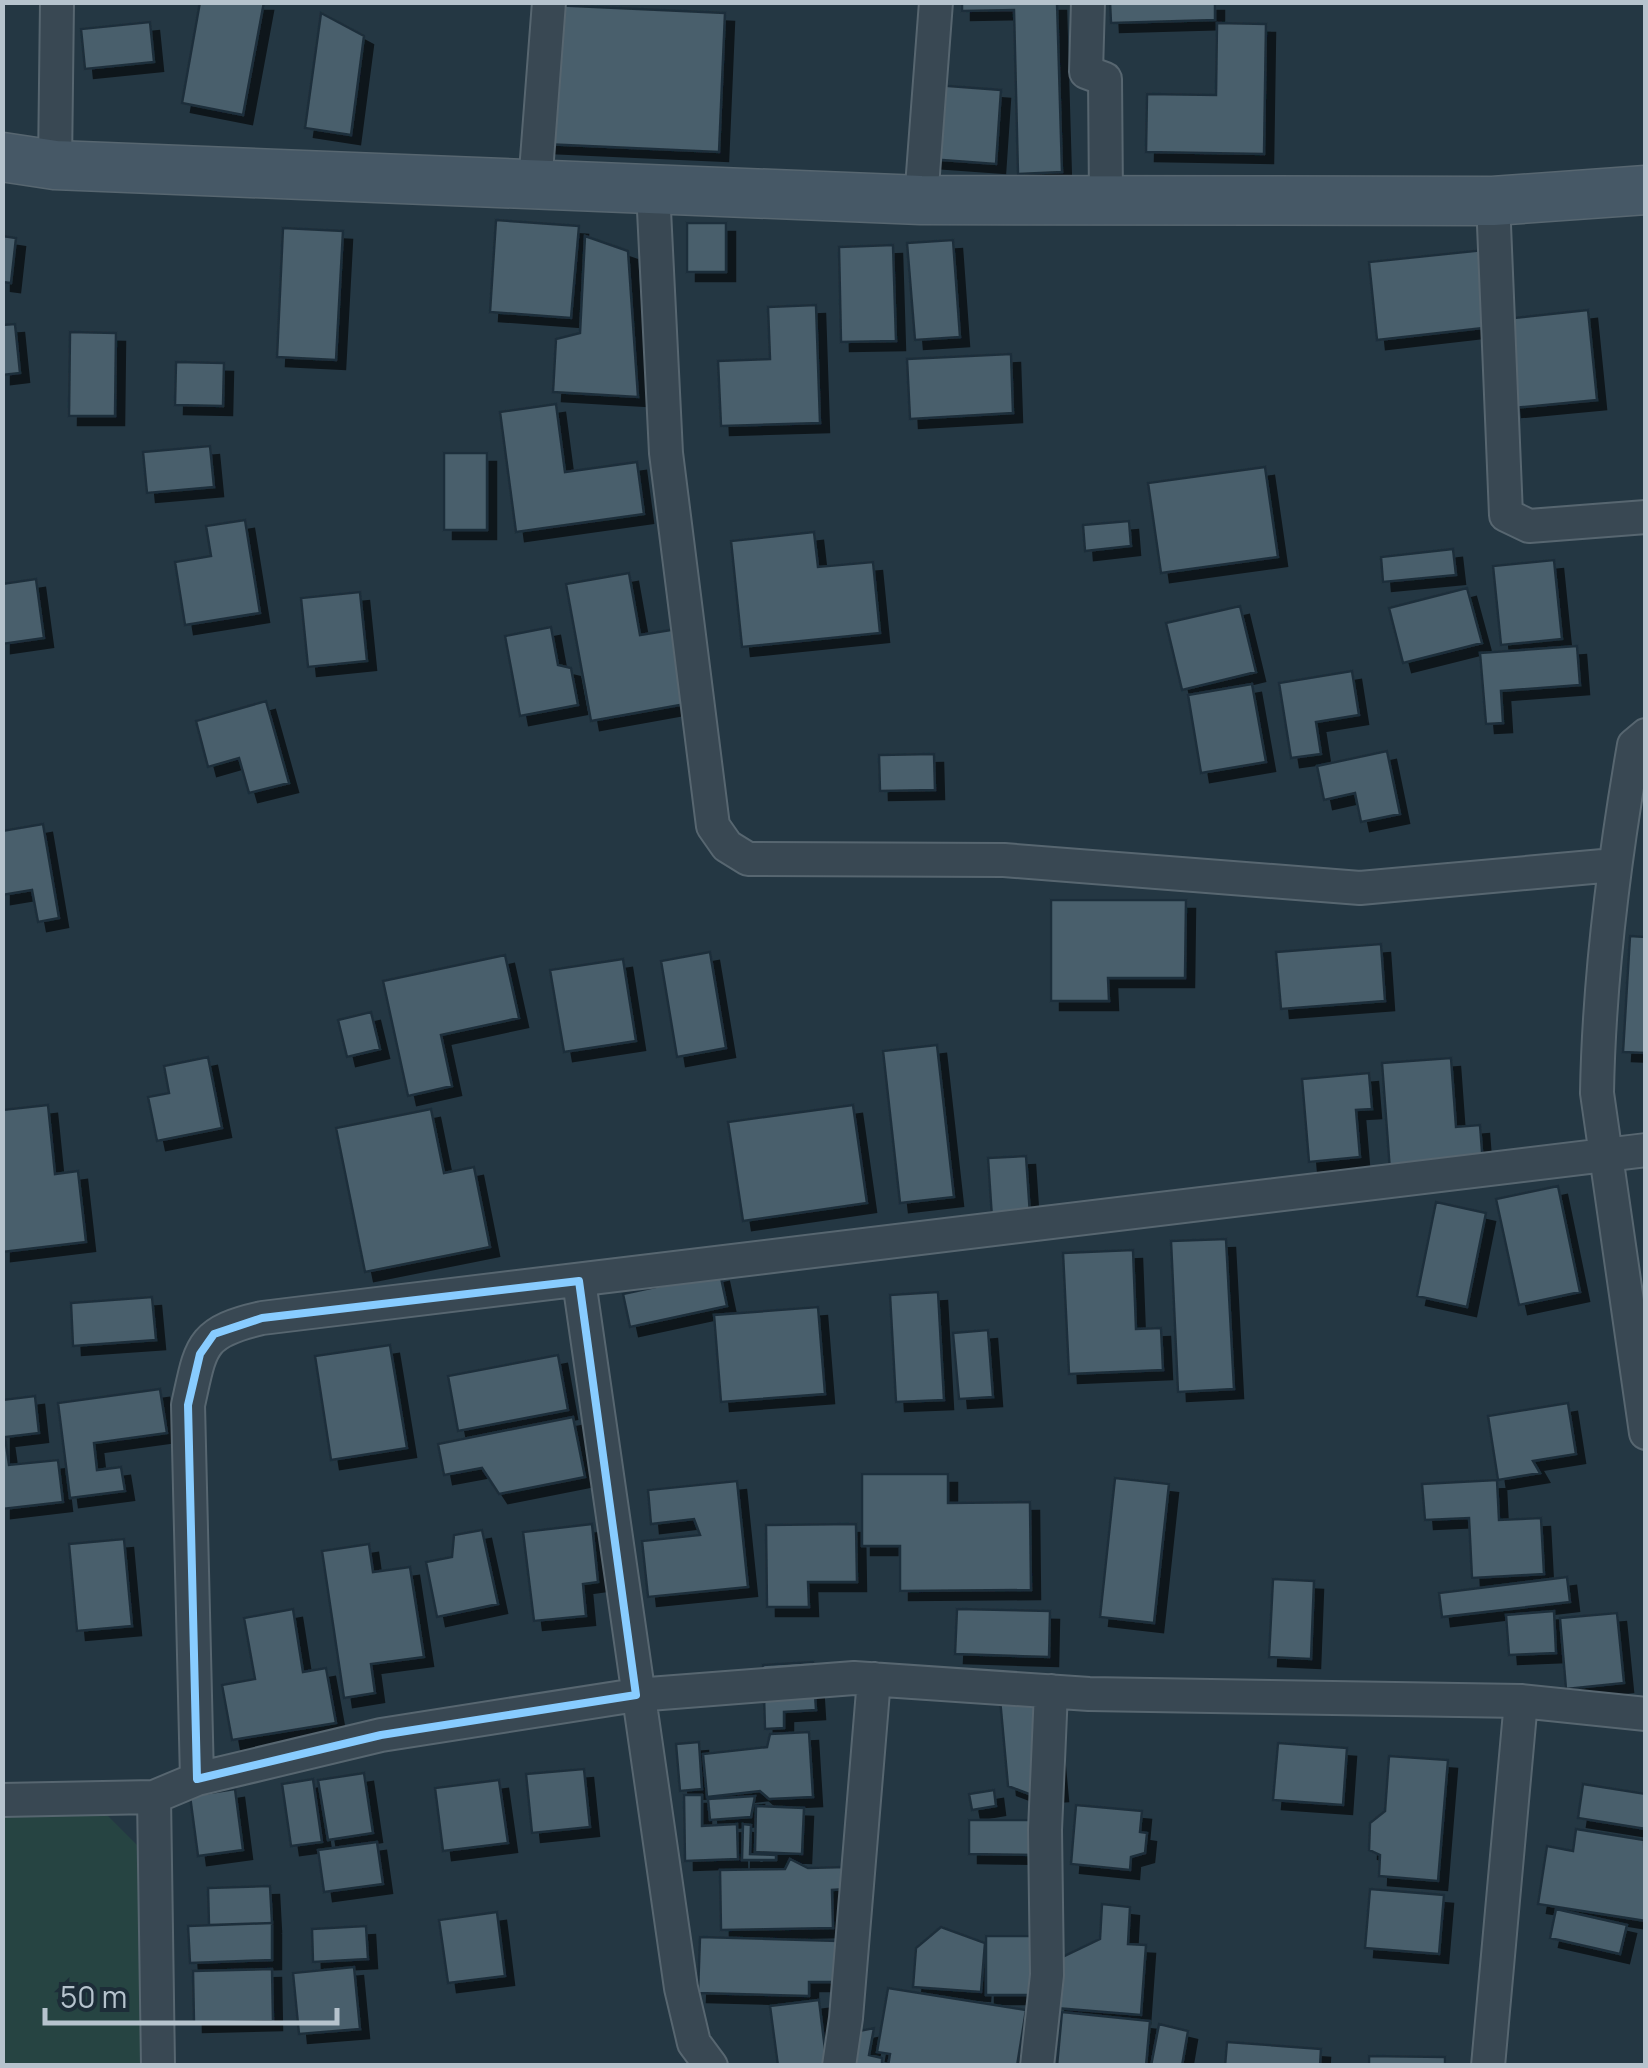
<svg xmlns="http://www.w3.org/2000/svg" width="1648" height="2068" viewBox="0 0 1648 2068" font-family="Manrope,sans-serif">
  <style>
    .green { fill: #264442 }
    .building { fill: #4a5f6c; stroke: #1f2f3a; stroke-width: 2.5; filter: url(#shadow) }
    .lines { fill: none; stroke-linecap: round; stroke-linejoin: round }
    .street-casing { stroke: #576670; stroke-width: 36 }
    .secondary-casing { stroke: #576670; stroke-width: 51 }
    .street { stroke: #394853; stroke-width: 32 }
    .secondary { stroke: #465866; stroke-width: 48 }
    .marked { fill: none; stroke: #8cf; stroke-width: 8; stroke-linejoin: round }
  </style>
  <defs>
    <filter id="shadow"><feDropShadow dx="9" dy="9" stdDeviation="0" flood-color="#0009"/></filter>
  </defs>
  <rect width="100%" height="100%" fill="#243743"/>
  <!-- green -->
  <path class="green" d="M 102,1810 L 139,1847 L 147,2065 L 3,2065 L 2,1812 Z"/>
  <!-- building -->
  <path class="building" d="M 200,2 L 264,2 L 243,115 L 182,103 Z
    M 962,2 L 1057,2 L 1062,172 L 1018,174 L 1014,10 L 962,11 Z
    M 1110,2 L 1215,2 L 1215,20 L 1111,23 Z
    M 551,5 L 725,13 L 719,152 L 544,144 Z
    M 321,13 L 364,36 L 351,135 L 305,128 Z
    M 150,22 L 154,62 L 85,69 L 81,29 Z
    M 1217,23 L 1266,24 L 1264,154 L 1146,152 L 1147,94 L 1216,95 Z
    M 935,85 L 1001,90 L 996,164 L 929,159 Z
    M 496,220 L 579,226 L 571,318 L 490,312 Z
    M 687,223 L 726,223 L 726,272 L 687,272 Z
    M 283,228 L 343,231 L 336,360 L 277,357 Z
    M 2,236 L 16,238 L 11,283 L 2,282 Z
    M 585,236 L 628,251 L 638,397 L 553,392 L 556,339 L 580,333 Z
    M 953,240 L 960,337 L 915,340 L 907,243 Z
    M 893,245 L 896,341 L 841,342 L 839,247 Z
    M 1484,250 L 1492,327 L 1377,340 L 1369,262 Z
    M 816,305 L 820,423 L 721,426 L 718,361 L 770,359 L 768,307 Z
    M 1588,310 L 1597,400 L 1513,408 L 1504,319 Z
    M 15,324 L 20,373 L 2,375 L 2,325 Z
    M 70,332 L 116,333 L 115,416 L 69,416 Z
    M 1011,354 L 1013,413 L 910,419 L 907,359 Z
    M 176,362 L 224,363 L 223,406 L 175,405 Z
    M 556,404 L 565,472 L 637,462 L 644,514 L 516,532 L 500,412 Z
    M 210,446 L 214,487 L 147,493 L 143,452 Z
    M 444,453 L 487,453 L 487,530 L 444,530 Z
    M 1265,467 L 1278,557 L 1161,573 L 1148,483 Z
    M 245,520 L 260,613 L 185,625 L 175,562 L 211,556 L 206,526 Z
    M 1129,521 L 1131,546 L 1085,551 L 1083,525 Z
    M 814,532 L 818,567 L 873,562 L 880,633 L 742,647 L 731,541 Z
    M 1453,549 L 1456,575 L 1383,582 L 1381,557 Z
    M 1554,560 L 1562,639 L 1501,645 L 1493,566 Z
    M 629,573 L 640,635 L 677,629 L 691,703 L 591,721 L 566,584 Z
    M 36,579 L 44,638 L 2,644 L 2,584 Z
    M 1467,588 L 1482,643 L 1403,663 L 1389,608 Z
    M 360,592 L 367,661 L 308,667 L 301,598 Z
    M 1240,606 L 1256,672 L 1182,690 L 1166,623 Z
    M 551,627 L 558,665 L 571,668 L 578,705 L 520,716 L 505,636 Z
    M 1577,646 L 1580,685 L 1501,691 L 1503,723 L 1486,724 L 1480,653 Z
    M 1352,671 L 1359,715 L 1316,722 L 1321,754 L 1291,758 L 1279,683 Z
    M 1252,684 L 1266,762 L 1201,773 L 1188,695 Z
    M 266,701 L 289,783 L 249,793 L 239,758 L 208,767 L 196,721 Z
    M 1387,751 L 1400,814 L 1361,822 L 1355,793 L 1324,800 L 1317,766 Z
    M 934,754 L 935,790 L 880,791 L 879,755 Z
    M 43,824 L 59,918 L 38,922 L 32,890 L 2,895 L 2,831 Z
    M 1051,900 L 1186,900 L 1185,978 L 1108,978 L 1109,1001 L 1051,1001 Z
    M 1630,936 L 1646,937 L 1646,1053 L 1623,1052 Z
    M 1381,944 L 1385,1001 L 1281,1009 L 1276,952 Z
    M 710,952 L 726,1048 L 677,1057 L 661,961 Z
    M 505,955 L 519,1018 L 441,1035 L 452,1086 L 408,1096 L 383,981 Z
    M 623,959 L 636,1041 L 564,1052 L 550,970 Z
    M 371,1012 L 380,1049 L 347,1057 L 338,1020 Z
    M 937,1045 L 954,1197 L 900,1203 L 883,1051 Z
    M 208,1057 L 222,1128 L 157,1141 L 148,1097 L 169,1093 L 164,1066 Z
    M 1451,1058 L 1456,1127 L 1480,1125 L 1483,1164 L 1390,1171 L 1382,1063 Z
    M 1369,1073 L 1372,1109 L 1356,1110 L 1360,1157 L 1309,1162 L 1302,1079 Z
    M 48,1105 L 55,1174 L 78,1171 L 86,1242 L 2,1252 L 2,1110 Z
    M 853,1105 L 867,1203 L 743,1221 L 728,1122 Z
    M 431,1109 L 444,1173 L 474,1167 L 490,1247 L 365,1272 L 336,1128 Z
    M 1026,1156 L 1030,1215 L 992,1218 L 988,1158 Z
    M 1558,1186 L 1580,1292 L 1519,1305 L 1496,1199 Z
    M 1436,1202 L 1486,1213 L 1467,1307 L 1417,1296 Z
    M 1226,1239 L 1234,1389 L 1178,1392 L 1171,1241 Z
    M 1133,1250 L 1136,1329 L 1161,1328 L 1163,1370 L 1069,1374 L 1063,1253 Z
    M 720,1273 L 727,1306 L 630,1327 L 623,1294 Z
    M 938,1292 L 944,1400 L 896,1402 L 890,1295 Z
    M 152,1297 L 156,1340 L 73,1346 L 71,1303 Z
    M 818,1307 L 825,1394 L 721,1402 L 714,1315 Z
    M 988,1330 L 993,1397 L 959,1399 L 953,1333 Z
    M 390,1345 L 407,1448 L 331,1460 L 315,1356 Z
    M 558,1355 L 568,1410 L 458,1431 L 448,1376 Z
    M 160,1389 L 167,1433 L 94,1443 L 97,1470 L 121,1467 L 125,1491 L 70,1498 L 58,1403 Z
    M 35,1396 L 39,1433 L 5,1437 L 9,1465 L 58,1460 L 63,1502 L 2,1509 L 2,1400 Z
    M 1568,1403 L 1576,1454 L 1533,1461 L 1540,1473 L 1498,1480 L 1488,1416 Z
    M 573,1417 L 585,1477 L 499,1494 L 482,1468 L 444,1475 L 438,1444 Z
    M 862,1474 L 948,1474 L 948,1503 L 1030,1502 L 1031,1590 L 900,1591 L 900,1546 L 862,1546 Z
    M 1115,1478 L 1169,1484 L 1154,1623 L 1100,1617 Z
    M 1497,1480 L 1499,1520 L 1541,1518 L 1544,1574 L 1472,1578 L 1469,1518 L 1425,1520 L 1422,1484 Z
    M 737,1481 L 748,1587 L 648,1597 L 642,1541 L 700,1535 L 694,1519 L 651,1524 L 648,1490 Z
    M 592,1524 L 598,1582 L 583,1584 L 586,1616 L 534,1621 L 523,1532 Z
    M 856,1524 L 857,1582 L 808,1582 L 809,1607 L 767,1607 L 766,1525 Z
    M 482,1530 L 498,1604 L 437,1617 L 426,1562 L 452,1557 L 454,1535 Z
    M 124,1539 L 132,1626 L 77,1631 L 69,1544 Z
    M 369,1544 L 373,1572 L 410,1567 L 424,1657 L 371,1664 L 375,1693 L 344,1698 L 322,1551 Z
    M 1567,1577 L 1570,1602 L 1442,1617 L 1439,1593 Z
    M 1273,1579 L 1314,1581 L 1311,1659 L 1269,1657 Z
    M 293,1609 L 303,1672 L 326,1668 L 336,1723 L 232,1740 L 222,1685 L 255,1679 L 244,1618 Z
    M 957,1609 L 1050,1611 L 1049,1657 L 955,1654 Z
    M 1554,1611 L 1556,1653 L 1509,1655 L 1506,1615 Z
    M 1617,1613 L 1624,1683 L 1566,1689 L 1560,1618 Z
    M 813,1662 L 816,1710 L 784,1712 L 784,1728 L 765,1729 L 763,1665 Z
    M 1050,1694 L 1059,1792 L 1029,1794 L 1008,1786 L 1000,1699 Z
    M 809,1732 L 813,1797 L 769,1799 L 760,1791 L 707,1797 L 703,1754 L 767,1747 L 770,1734 Z
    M 699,1742 L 702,1789 L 680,1791 L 676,1744 Z
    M 1278,1743 L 1347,1748 L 1343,1805 L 1273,1800 Z
    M 1389,1756 L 1448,1760 L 1438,1881 L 1379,1876 L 1380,1855 L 1369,1850 L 1370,1823 L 1385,1811 Z
    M 584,1769 L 590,1827 L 532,1833 L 526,1774 Z
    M 364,1773 L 373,1833 L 328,1840 L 318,1780 Z
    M 313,1779 L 322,1842 L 291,1846 L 282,1784 Z
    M 499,1780 L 508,1843 L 443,1851 L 435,1788 Z
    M 1583,1784 L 1646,1794 L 1646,1829 L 1578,1818 Z
    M 235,1789 L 243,1850 L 198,1856 L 190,1796 Z
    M 994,1790 L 996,1806 L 972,1810 L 969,1794 Z
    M 684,1795 L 702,1795 L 702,1826 L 737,1824 L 738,1859 L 685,1861 Z
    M 755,1796 L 751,1817 L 710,1820 L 708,1799 Z
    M 1076,1805 L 1142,1811 L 1140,1832 L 1147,1833 L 1145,1853 L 1131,1857 L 1130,1870 L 1071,1864 Z
    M 756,1806 L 804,1808 L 802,1854 L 755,1852 Z
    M 969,1820 L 1034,1820 L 1034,1855 L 969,1854 Z
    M 743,1824 L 751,1825 L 750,1854 L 776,1855 L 776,1860 L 742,1860 Z
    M 1576,1829 L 1644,1840 L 1646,1921 L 1538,1904 L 1547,1846 L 1573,1851 Z
    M 377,1842 L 383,1884 L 324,1892 L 318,1850 Z
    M 790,1859 L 808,1868 L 846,1867 L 847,1889 L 832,1890 L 833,1928 L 721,1930 L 720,1870 L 785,1869 Z
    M 270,1886 L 272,1923 L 209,1925 L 208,1888 Z
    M 1370,1889 L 1444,1895 L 1439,1954 L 1365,1948 Z
    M 1102,1904 L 1130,1907 L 1128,1944 L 1146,1945 L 1141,2015 L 1056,2008 L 1060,1958 L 1100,1939 Z
    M 1556,1909 L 1627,1925 L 1620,1954 L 1550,1938 Z
    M 497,1912 L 505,1976 L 448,1983 L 439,1920 Z
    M 272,1923 L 272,1960 L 190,1963 L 188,1926 Z
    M 366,1926 L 368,1959 L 313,1962 L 312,1929 Z
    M 941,1927 L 985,1943 L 981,1992 L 913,1987 L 916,1948 Z
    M 986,1936 L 1037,1936 L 1037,1995 L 986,1995 Z
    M 700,1937 L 838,1941 L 837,1982 L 809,1982 L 809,1996 L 698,1993 Z
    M 354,1967 L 360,2029 L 299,2034 L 293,1973 Z
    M 272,1969 L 273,2021 L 194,2023 L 193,1971 Z
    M 888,1988 L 1026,2010 L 1017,2066 L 888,2066 L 890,2054 L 877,2052 Z
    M 819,2000 L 827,2066 L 778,2066 L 770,2006 Z
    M 1062,2012 L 1150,2021 L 1146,2066 L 1057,2066 Z
    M 1159,2024 L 1188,2031 L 1182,2066 L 1151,2066 Z
    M 874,2028 L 869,2055 L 882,2058 L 882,2066 L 854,2066 L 849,2033 Z
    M 1227,2042 L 1321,2049 L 1320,2066 L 1225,2066 Z
    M 1369,2056 L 1445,2057 L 1445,2066 L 1369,2066 Z"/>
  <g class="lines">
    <!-- street casing -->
    <g class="street-casing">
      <path id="street" d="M 1088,2 L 1086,72 L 1105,79 L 1106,198
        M 55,165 L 57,2
        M 535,185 L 549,2
        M 653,190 L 666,453 L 713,826 L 727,846 L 748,859 L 1004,860 L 1360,888 L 1614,865
        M 921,200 L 936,2
        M 1493,201 L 1506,515 L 1529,526 L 1646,517
        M 1646,735 L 1634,745 C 1614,860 1599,976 1597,1093 L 1646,1433
        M 579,1281 L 681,1988 L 694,2043 L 711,2066
        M 197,1779 L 188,1405 C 201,1347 199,1332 262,1318 L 1646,1150
        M 154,1797 L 158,2066
        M 2,1800 L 154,1797 L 197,1779 L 381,1735 L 636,1695 L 854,1678 L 1089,1694 L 1521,1701 L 1646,1714
        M 839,2066 L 846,2018 L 874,1679
        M 1037,2066 L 1047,1975 L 1045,1830 L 1051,1691
        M 1488,2066 L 1521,1701"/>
    </g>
    <!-- secondary casing -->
    <g class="secondary-casing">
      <path id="secondary" d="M 2,157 L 55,165 L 921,200 L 1493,201 L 1646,190"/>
    </g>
    <!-- street -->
    <use href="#street" class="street"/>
    <!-- secondary -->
    <use href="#secondary" class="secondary"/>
  </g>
  <!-- marked area -->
  <path class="marked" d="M 579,1281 L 636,1695 L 381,1735 L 197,1779 L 188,1405 L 200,1354 L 214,1334 L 262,1318 Z"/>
  <!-- border -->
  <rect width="1648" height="2068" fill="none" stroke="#b6c3cd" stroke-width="10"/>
  <!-- scale -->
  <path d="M45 2008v15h292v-15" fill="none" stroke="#b6c3cd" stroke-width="5"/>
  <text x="60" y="2008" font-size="30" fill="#b6c3cd" stroke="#1d2d38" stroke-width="8" paint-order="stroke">50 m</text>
</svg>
